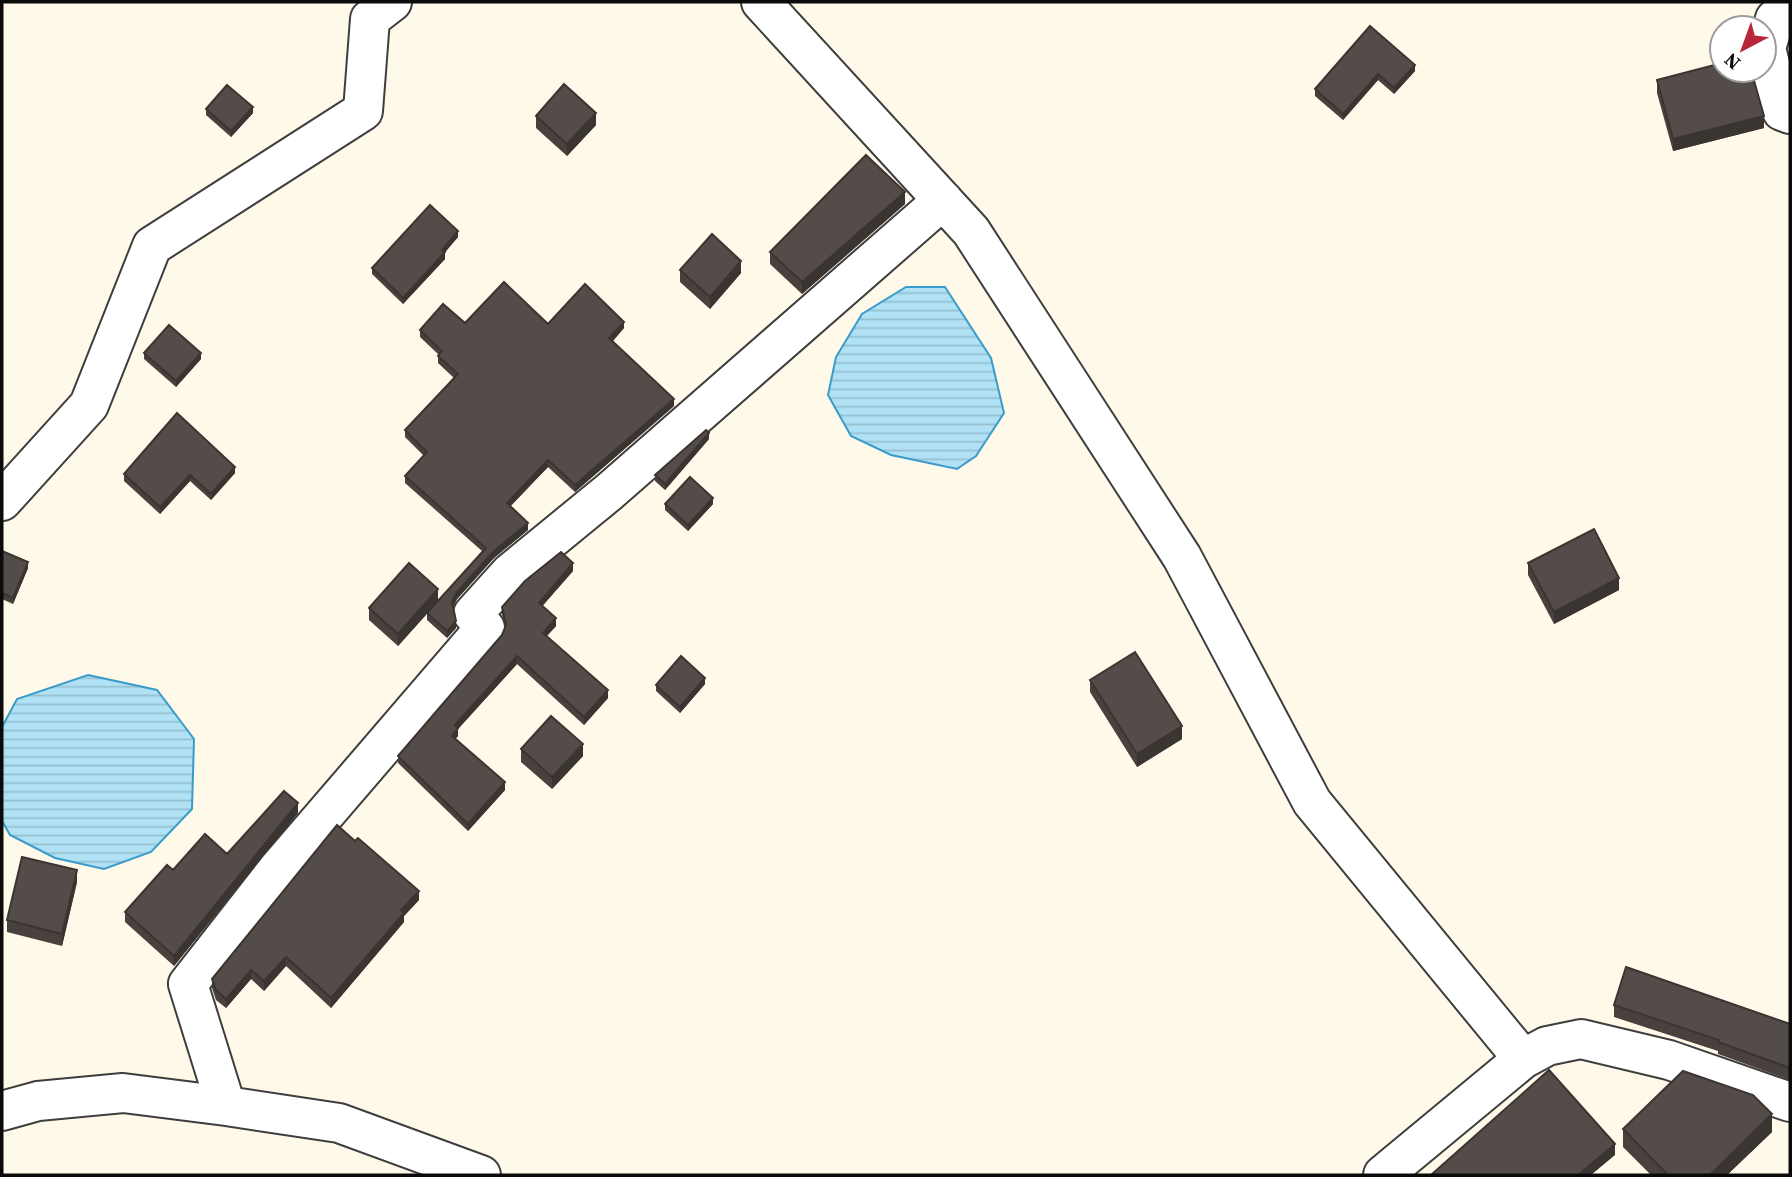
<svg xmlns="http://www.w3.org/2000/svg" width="1792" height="1177" viewBox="0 0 1792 1177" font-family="'Source Serif 4',serif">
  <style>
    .water { fill: url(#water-rules); stroke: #399cca; stroke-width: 2 }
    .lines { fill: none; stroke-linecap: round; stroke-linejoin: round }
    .minor-casing { stroke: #3e3e3e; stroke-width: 42 }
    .minor { stroke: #fff; stroke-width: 38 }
    .wall { fill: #48413e }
    .shaded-wall { fill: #3b3532 }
    .building { fill: #544c48; stroke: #3b3532; stroke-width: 2 }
  </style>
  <defs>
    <pattern id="water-rules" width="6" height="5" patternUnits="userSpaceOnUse" patternTransform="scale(1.75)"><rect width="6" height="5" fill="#b0e1f4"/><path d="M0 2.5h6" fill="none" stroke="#96c0d0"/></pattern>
  </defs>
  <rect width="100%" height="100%" fill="#fff9ea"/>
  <!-- water -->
  <path class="water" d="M 906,287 L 945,287 L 991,358 L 1004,413 L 976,456 L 957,469 L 891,455 L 851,436 L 828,395 L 836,357 L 862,314 Z
    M 88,675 L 157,690 L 194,739 L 192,809 L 151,852 L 104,869 L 55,858 L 10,835 L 2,821 L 2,727 L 17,699 Z"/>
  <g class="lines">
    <!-- minor casing -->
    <g class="minor-casing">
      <path id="minor" d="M 761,2 L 971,231 L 1182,557 L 1312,802 L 1523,1059
        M 1790,12 L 1775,19 L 1766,48 L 1782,111 L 1790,114
        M 2,501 L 89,405 L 152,246 L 363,111 L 370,19 L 392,2
        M 226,1106 L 188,984 L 277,870 L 485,628 L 473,614 L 510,573 L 609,492 L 943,200
        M 2,1111 L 38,1101 L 123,1093 L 226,1106 L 339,1123 L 481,1175
        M 1383,1175 L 1523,1059 L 1547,1046 L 1581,1039 L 1669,1060 L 1790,1102"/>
    </g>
    <!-- minor -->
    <use href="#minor" class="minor"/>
  </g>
  <!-- wall -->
  <path class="wall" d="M 1370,26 L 1415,71 L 1394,94 L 1378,80 L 1343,120 L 1315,96 L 1315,89 Z
    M 1657,80 L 1764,128 L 1673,151 L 1657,93 Z
    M 206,109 L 253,113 L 231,137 L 206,115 Z
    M 536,116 L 596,125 L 567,156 L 536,128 Z
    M 905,204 L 802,294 L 770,264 L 770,252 Z
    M 458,237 L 445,252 L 445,259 L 403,304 L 372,274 L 372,268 Z
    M 680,270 L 741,273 L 710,309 L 680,282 Z
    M 465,323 L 548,324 L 624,328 L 613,341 L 674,406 L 575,492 L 548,467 L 510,506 L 528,530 L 494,558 L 457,599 L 453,607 L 456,628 L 447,638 L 427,620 L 427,613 L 435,605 L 398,646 L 369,620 L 369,608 L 438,601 L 482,551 L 405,483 L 405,476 L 424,456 L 405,437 L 405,430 L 454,378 L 438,363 L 438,356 L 439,355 L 420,337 L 420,330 Z
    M 144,353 L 201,359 L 176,387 L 144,359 Z
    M 709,439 L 665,490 L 655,481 L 655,475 Z
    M 235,473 L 211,500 L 190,481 L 160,514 L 124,481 L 124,474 Z
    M 665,504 L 713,504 L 688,531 L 665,510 Z
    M 2,551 L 28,568 L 13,604 L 2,599 Z
    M 1528,563 L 1619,590 L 1554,624 L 1528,575 Z
    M 573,571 L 542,606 L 556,626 L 547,636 L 608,698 L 584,725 L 517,664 L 458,729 L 458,736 L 455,739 L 505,790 L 468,831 L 398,763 L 398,756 L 502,635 L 505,627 L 502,614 L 502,607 Z
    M 1090,680 L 1182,739 L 1137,767 L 1090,692 Z
    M 705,684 L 680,713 L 656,691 L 656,685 Z
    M 521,749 L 583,756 L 552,789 L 521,762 Z
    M 298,813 L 174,966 L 125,922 L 125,912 L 173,870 L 227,854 Z
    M 77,882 L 62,946 L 7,932 L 7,920 Z
    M 419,900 L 404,916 L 404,922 L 331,1008 L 286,966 L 264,991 L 251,979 L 226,1008 L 216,1000 L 212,988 L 212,979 Z
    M 1614,1005 L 1790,1024 L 1790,1080 L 1718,1054 L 1718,1051 L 1614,1017 Z
    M 1623,1129 L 1772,1132 L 1727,1175 L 1651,1175 L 1623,1147 Z"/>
  <!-- shaded-wall -->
  <path class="shaded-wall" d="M 1415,65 L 1415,71 L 1394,94 L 1394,88 Z
    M 1378,74 L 1378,80 L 1343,120 L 1343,114 Z
    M 253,107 L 253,113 L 231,137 L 231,131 Z
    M 596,113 L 596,125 L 567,156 L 567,144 Z
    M 1764,116 L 1764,128 L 1673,151 L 1673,139 Z
    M 905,192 L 905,204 L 802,294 L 802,282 Z
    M 458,231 L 458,237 L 442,256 L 442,250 Z
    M 445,252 L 445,259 L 403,304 L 403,298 Z
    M 741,261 L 741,273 L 710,309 L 710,297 Z
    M 624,322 L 624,328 L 609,345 L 609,338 Z
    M 201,353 L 201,359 L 176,387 L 176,381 Z
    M 674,399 L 674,406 L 575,492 L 575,485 Z
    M 709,433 L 709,439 L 665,490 L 665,484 Z
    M 548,460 L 548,467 L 507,510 L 507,503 Z
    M 235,467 L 235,473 L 211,500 L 211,494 Z
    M 190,475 L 190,481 L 160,514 L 160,507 Z
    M 713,498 L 713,504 L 688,531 L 688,525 Z
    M 528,523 L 528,530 L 494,558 L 457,599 L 452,609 L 452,602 L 457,592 L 494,551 Z
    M 28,562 L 28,568 L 13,604 L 13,598 Z
    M 573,563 L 573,571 L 539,610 L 539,603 Z
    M 1619,578 L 1619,590 L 1554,624 L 1554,612 Z
    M 438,589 L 438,601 L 398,646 L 398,634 Z
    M 556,618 L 556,626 L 543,640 L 543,633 Z
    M 456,621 L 456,628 L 447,638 L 447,631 Z
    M 517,656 L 517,664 L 458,729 L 458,736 L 452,743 L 452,736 L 455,725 Z
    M 705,678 L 705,684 L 680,713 L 680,707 Z
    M 608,690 L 608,698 L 584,725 L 584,717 Z
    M 1182,726 L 1182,739 L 1137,767 L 1137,754 Z
    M 583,744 L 583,756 L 552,789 L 552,777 Z
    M 505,782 L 505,790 L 468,831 L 468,824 Z
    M 298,803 L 298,813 L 174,966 L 174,956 Z
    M 77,870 L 77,882 L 62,946 L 62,934 Z
    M 419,891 L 419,900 L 404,916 L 404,922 L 331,1008 L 331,998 L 401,910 Z
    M 286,957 L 286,966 L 264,991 L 264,981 Z
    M 251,970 L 251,979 L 226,1008 L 226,999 Z
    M 1772,1114 L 1772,1132 L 1727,1175 L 1710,1175 Z
    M 1615,1144 L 1615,1155 L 1591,1175 L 1578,1175 Z"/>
  <!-- building -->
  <path class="building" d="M 1370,26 L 1415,65 L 1394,88 L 1378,74 L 1343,114 L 1315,89 Z
    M 1722,63 L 1722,70 L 1751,70 L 1764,116 L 1673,139 L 1657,80 Z
    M 564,84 L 596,113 L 567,144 L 536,116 Z
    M 227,85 L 253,107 L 231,131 L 206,109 Z
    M 866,155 L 905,192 L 802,282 L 770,252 Z
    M 430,205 L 458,231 L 442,250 L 445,252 L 403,298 L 372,268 Z
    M 712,234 L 741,261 L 710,297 L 680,270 Z
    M 504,282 L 548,324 L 585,284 L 624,322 L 609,338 L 674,399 L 575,485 L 548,460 L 507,503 L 528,523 L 494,551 L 457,592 L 452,602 L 456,621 L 447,631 L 427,613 L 486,548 L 405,476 L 427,452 L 405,430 L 458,374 L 438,356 L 442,351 L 420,330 L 443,304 L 465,323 Z
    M 169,325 L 201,353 L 176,381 L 144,353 Z
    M 177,413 L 235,467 L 211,494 L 190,475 L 160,507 L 124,474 Z
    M 706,430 L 709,433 L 665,484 L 655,475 Z
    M 690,477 L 713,498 L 688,525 L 665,504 Z
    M 1594,529 L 1619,578 L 1554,612 L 1528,563 Z
    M 2,551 L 28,562 L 13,598 L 2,593 Z
    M 561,552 L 573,563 L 539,603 L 556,618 L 543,633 L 608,690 L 584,717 L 517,656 L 455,725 L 458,728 L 452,736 L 505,782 L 468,824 L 398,756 L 502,635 L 506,625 L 502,607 L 525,581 Z
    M 409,563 L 438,589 L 398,634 L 369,608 Z
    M 1135,652 L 1182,726 L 1137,754 L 1090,680 Z
    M 681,656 L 705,678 L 680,707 L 656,685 Z
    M 551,716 L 583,744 L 552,777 L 521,749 Z
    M 284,791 L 298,803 L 174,956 L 125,912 L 167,865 L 173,870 L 205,834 L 227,854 Z
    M 337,825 L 355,841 L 358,838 L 419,891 L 401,910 L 404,913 L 331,998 L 286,957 L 264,981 L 251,970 L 226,999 L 216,990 L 212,979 Z
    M 22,857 L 77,870 L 62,934 L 7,920 Z
    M 1626,967 L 1790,1024 L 1790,1068 L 1718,1042 L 1719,1040 L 1614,1005 Z
    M 1549,1070 L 1615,1144 L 1578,1175 L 1431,1175 Z
    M 1683,1071 L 1753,1095 L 1772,1114 L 1710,1175 L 1668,1175 L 1623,1129 Z"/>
  <!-- border -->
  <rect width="1792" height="1177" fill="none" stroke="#0b0b0b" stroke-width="7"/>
  <!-- north arrow -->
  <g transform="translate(1743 49) rotate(221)"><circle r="33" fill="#ffffff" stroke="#9d9d9d" stroke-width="2"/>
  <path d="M0-5L12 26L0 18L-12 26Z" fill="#b8273a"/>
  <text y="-10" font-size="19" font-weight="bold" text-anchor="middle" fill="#0b0b0b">N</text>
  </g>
</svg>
